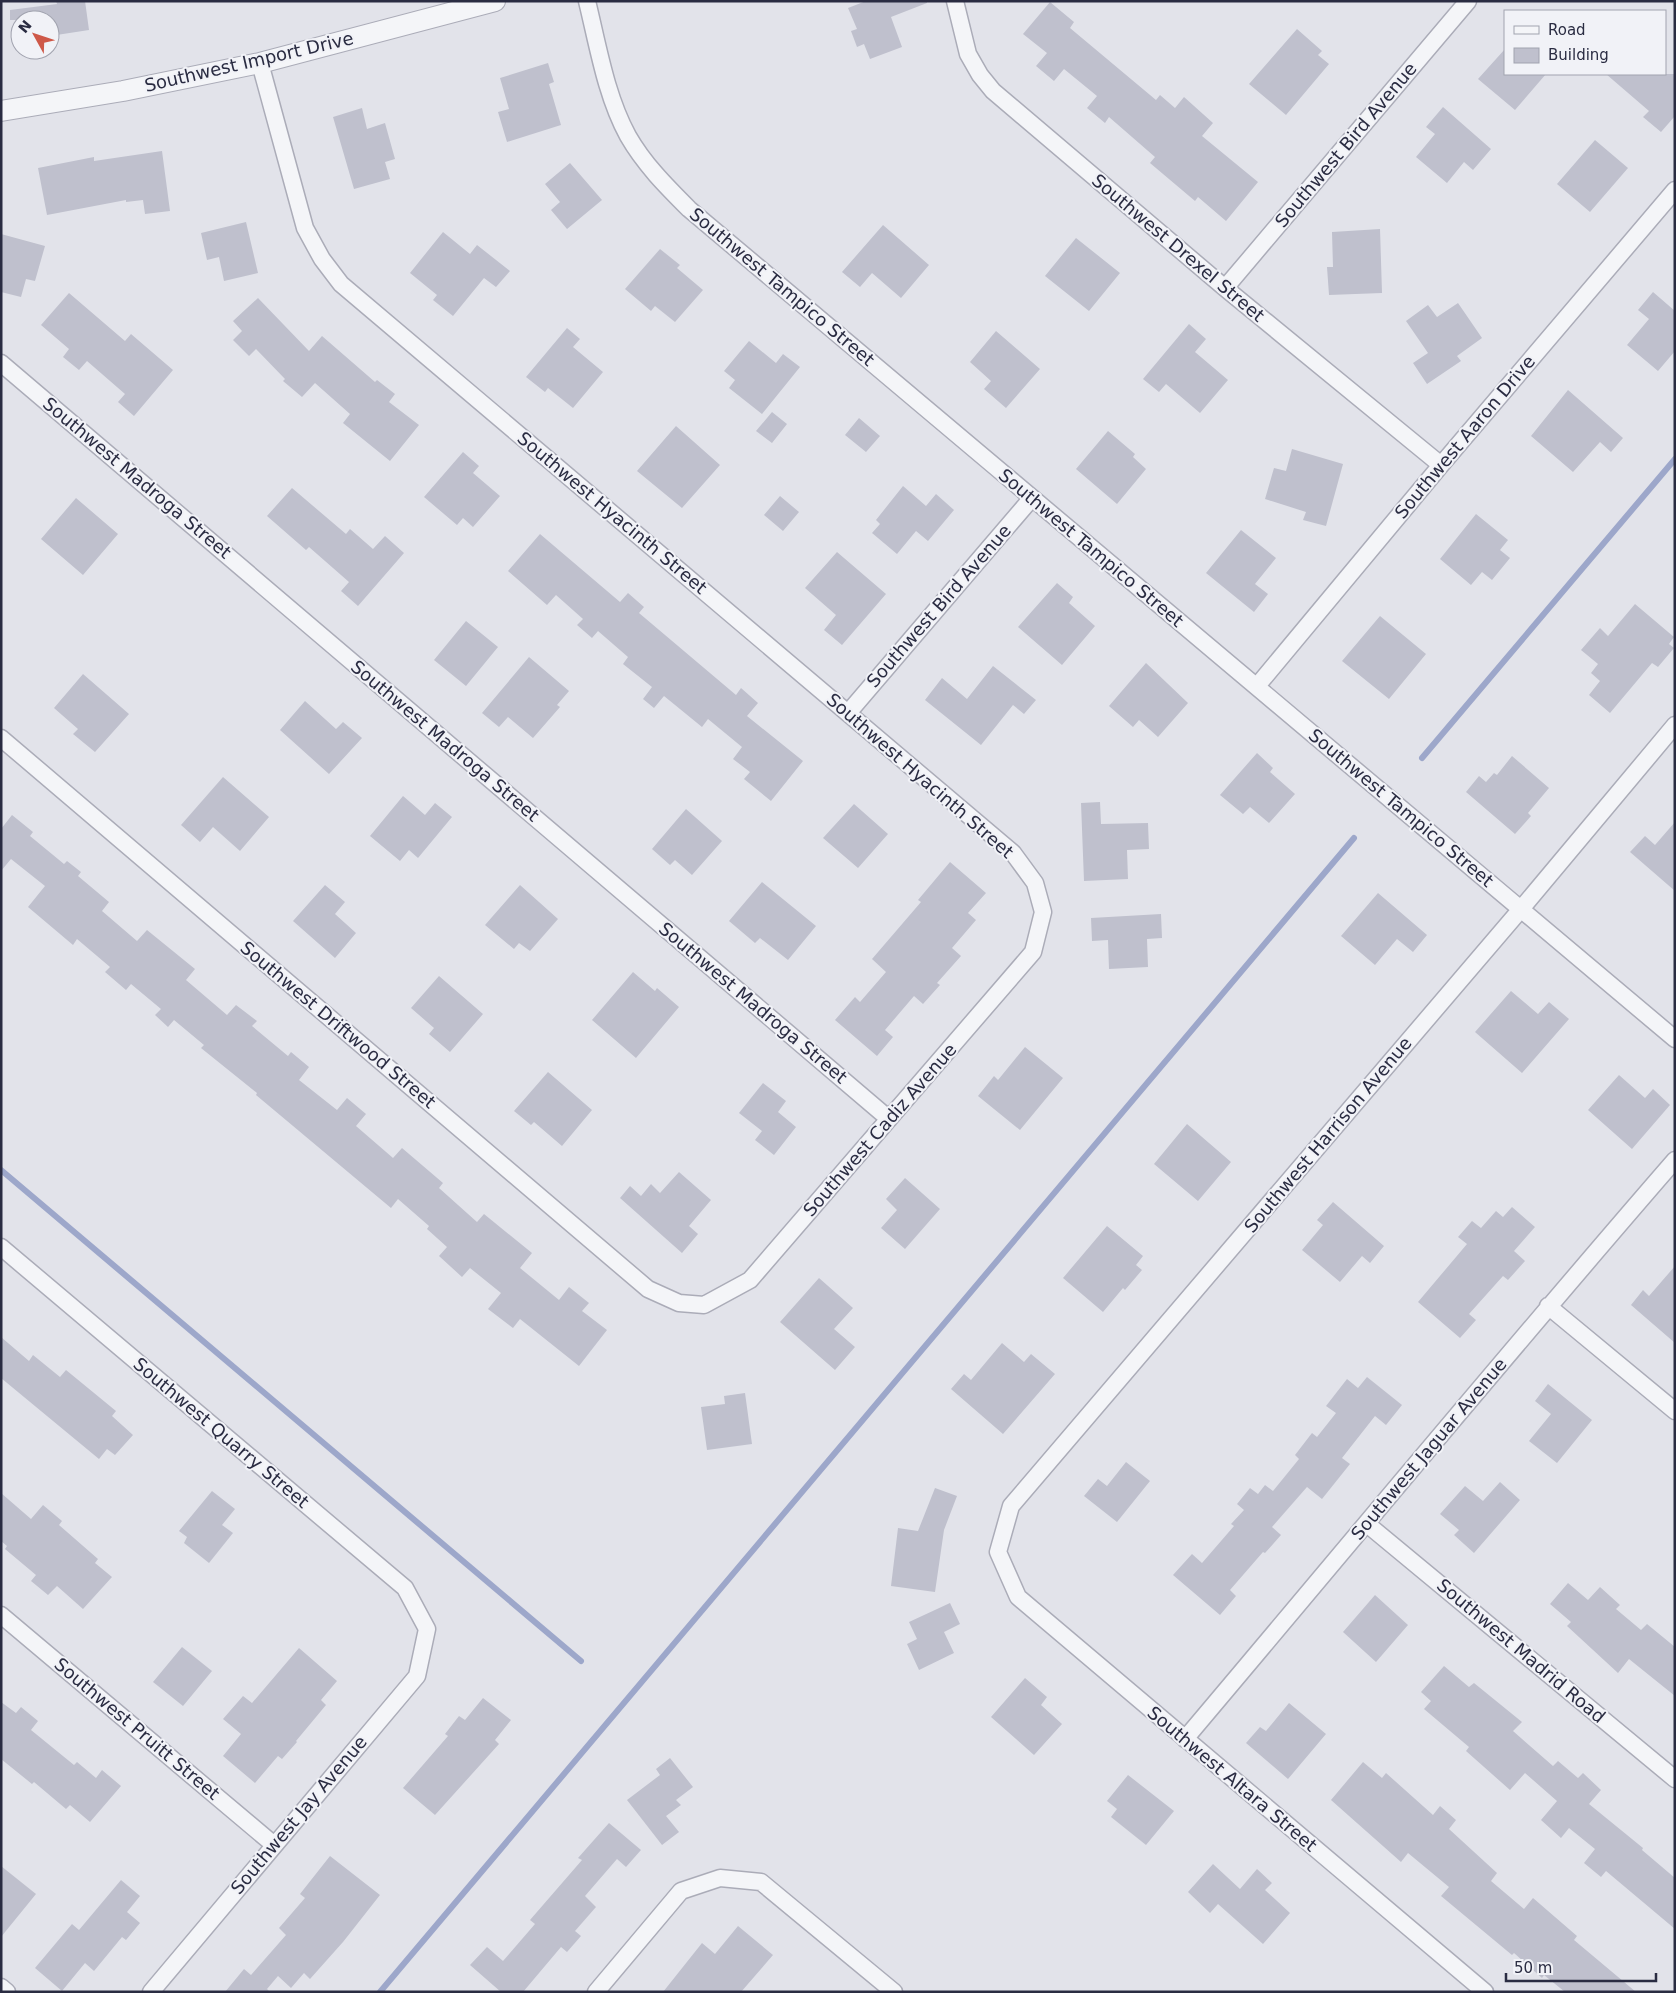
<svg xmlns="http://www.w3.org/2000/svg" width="1676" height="1993" viewBox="0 0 1676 1993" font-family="'DejaVu Sans',sans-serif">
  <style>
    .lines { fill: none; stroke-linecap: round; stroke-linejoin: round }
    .stream { stroke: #9da7ca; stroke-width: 6 }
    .building { fill: #bfc0cd }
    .minor-casing { stroke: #abacb8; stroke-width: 19 }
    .tertiary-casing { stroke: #abacb8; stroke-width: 22 }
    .minor { stroke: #f4f5f8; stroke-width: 16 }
    .tertiary { stroke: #f4f5f8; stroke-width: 20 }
    .labels { text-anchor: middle; stroke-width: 4; stroke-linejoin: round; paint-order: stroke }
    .street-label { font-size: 18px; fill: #2a2c42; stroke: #f1f2f7 }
  </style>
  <rect width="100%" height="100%" fill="#e2e3ea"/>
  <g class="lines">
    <!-- stream -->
    <path class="stream" d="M 1422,758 L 1675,459
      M 1,1170 L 581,1661
      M 380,1992 L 1354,838"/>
  </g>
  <!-- building -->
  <path class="building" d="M 56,1 L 85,1 L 89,30 L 50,36 L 50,20 L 10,20 L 10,10 L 57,4 Z
    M 866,1 L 927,1 L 927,3 L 891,17 L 902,47 L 870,59 L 864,44 L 857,47 L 851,31 L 857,29 L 848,8 Z
    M 1050,2 L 1074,22 L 1070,28 L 1156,100 L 1160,95 L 1175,108 L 1184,97 L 1213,123 L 1202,136 L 1258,182 L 1226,221 L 1198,197 L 1195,201 L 1150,163 L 1155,157 L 1109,117 L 1105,123 L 1087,108 L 1097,96 L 1064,69 L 1054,81 L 1036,66 L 1047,53 L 1023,34 Z
    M 1297,29 L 1322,51 L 1318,55 L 1329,64 L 1286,115 L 1249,84 Z
    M 1505,49 L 1505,74 L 1546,74 L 1515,110 L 1478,79 Z
    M 548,63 L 554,82 L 549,84 L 561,125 L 507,142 L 498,112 L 509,109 L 500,78 Z
    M 1606,74 L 1675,74 L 1675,116 L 1661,132 L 1643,117 L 1649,111 Z
    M 1443,107 L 1491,149 L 1473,170 L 1464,162 L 1447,183 L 1416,157 L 1435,134 L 1426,127 Z
    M 362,108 L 367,129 L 385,123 L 395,159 L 385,162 L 390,179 L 354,189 L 333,117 Z
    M 1595,140 L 1628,168 L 1590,212 L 1557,184 Z
    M 162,151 L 170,211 L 145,214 L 143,200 L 126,202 L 126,200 L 47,215 L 38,168 L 94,157 L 94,161 Z
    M 570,163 L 602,200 L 567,229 L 551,210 L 560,202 L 545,184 Z
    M 246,222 L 258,273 L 224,281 L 219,257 L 207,260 L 201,233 Z
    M 883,225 L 929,265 L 901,298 L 872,273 L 860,287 L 842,272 Z
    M 1380,229 L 1382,293 L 1329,295 L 1327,267 L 1333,267 L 1332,232 Z
    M 443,232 L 470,254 L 477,245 L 510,271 L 496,287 L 484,278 L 453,316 L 433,300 L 437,295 L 410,273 Z
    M 1,234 L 45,246 L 35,281 L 26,279 L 21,297 L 1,292 Z
    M 1076,238 L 1120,273 L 1089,311 L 1045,276 Z
    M 660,249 L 680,265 L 677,268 L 703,290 L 675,322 L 655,306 L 651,311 L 625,289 Z
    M 1653,292 L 1675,311 L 1675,351 L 1658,371 L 1627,345 L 1649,319 L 1638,310 Z
    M 69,293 L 125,341 L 131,334 L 173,370 L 134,416 L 118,402 L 125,394 L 87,361 L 79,370 L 63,357 L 69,349 L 41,325 Z
    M 258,298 L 309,351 L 322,336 L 375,382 L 377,380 L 395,394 L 389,402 L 419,425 L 390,461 L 343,423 L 350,414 L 315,383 L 302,397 L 283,381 L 285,379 L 256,349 L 249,356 L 233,340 L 242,331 L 233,321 Z
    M 1458,303 L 1482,338 L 1457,356 L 1461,361 L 1427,384 L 1413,363 L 1428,353 L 1406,321 L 1428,305 L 1437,317 Z
    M 1189,324 L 1206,339 L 1195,352 L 1228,380 L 1200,413 L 1166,384 L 1159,392 L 1143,379 Z
    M 567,328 L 580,339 L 573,347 L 603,372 L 573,408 L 548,388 L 545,392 L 526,377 Z
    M 996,331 L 1040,369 L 1006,408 L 984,389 L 991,381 L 970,362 Z
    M 749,341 L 776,363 L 783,354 L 800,367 L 762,414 L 729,388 L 735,380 L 724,371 Z
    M 1568,390 L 1623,438 L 1611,452 L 1600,442 L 1573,472 L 1531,436 Z
    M 772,412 L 787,424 L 772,443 L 756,431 Z
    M 859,418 L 880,436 L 866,452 L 845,435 Z
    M 676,426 L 720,465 L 682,508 L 637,471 Z
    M 1108,431 L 1135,454 L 1133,457 L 1146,469 L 1117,504 L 1076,469 Z
    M 1292,449 L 1343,464 L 1326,526 L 1303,520 L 1306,512 L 1265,499 L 1274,468 L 1286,471 Z
    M 463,452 L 479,466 L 473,473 L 500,496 L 473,527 L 463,518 L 457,525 L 424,497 Z
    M 903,486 L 926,506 L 936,494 L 954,510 L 928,541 L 916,531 L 897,554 L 872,533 L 880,524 L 876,520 Z
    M 292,488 L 346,534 L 350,529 L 373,549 L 385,536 L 404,553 L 358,606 L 341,591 L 349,582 L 309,547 L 306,550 L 267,516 Z
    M 780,496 L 799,512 L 783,531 L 764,515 Z
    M 76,498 L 118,534 L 83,575 L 41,539 Z
    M 1476,514 L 1508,540 L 1500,550 L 1510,558 L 1492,580 L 1482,572 L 1471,585 L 1440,559 Z
    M 1241,530 L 1276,558 L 1255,584 L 1268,594 L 1254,612 L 1206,573 Z
    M 540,534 L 620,602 L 628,593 L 644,607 L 639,613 L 736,695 L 741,688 L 758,703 L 747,716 L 803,761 L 771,801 L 744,779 L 750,772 L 733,759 L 742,747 L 708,719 L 702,727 L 664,696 L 654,708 L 643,699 L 652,687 L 623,664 L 628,657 L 598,631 L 592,638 L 577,625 L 583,619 L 556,595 L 547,605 L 508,571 Z
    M 837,552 L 886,594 L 842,645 L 824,630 L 836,615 L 805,588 Z
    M 1057,583 L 1073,597 L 1069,603 L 1095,626 L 1062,665 L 1018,627 Z
    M 1635,604 L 1674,637 L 1669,644 L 1674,648 L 1658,667 L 1652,663 L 1610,713 L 1589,695 L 1600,681 L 1591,673 L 1598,664 L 1581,650 L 1600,628 L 1608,636 Z
    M 1380,616 L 1426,654 L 1389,699 L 1342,661 Z
    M 466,621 L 498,647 L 466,686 L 434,660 Z
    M 529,657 L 569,691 L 557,705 L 560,707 L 533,738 L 508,717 L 499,727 L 482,713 Z
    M 1146,663 L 1188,703 L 1158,737 L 1139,720 L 1133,727 L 1109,706 Z
    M 993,666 L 1036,700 L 1024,714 L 1013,705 L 981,745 L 925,700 L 942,678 L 967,699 Z
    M 83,674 L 129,714 L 95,752 L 73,734 L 78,729 L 54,708 Z
    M 305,701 L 336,729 L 343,722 L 362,738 L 329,774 L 280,730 Z
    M 1257,753 L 1273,768 L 1270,772 L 1295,794 L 1269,823 L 1250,807 L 1243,814 L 1220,795 Z
    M 1512,756 L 1549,788 L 1528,813 L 1531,816 L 1515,834 L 1466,792 L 1479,776 L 1486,782 L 1494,773 L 1497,775 Z
    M 223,777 L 269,817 L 240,851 L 213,827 L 200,842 L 181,825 Z
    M 403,796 L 425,815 L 435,803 L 452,817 L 418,858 L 409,850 L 400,861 L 370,836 Z
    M 1100,802 L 1101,824 L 1148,823 L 1149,849 L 1127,850 L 1128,879 L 1084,881 L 1081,803 Z
    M 854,804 L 888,834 L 858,868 L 823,838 Z
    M 686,809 L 722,841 L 692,875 L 675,860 L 670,865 L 652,849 Z
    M 12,815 L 33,832 L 30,836 L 64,864 L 67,861 L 81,872 L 78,876 L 109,902 L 102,911 L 137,941 L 147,930 L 195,969 L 186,980 L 227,1015 L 236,1005 L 257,1021 L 252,1026 L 288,1056 L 291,1052 L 309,1067 L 299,1080 L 337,1110 L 347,1098 L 366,1114 L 356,1126 L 393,1158 L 402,1148 L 443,1183 L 439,1188 L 477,1222 L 484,1214 L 532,1253 L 520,1268 L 559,1300 L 569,1287 L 589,1303 L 582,1311 L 607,1330 L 579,1366 L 520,1319 L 513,1328 L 488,1309 L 501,1293 L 470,1268 L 462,1277 L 439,1256 L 447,1247 L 427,1229 L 429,1226 L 398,1199 L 391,1208 L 256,1095 L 257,1093 L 201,1048 L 204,1045 L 174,1020 L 168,1027 L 155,1015 L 161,1009 L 131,984 L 126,990 L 105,972 L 110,967 L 77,939 L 73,945 L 28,907 L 45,886 L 11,859 L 1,871 L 1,829 Z
    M 1675,822 L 1675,891 L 1630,852 L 1645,836 L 1655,845 Z
    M 950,862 L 986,893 L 968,913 L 976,920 L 952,948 L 961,956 L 937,983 L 940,985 L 923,1004 L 914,996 L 885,1030 L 893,1037 L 877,1056 L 835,1020 L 855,997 L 860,1002 L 886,972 L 872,959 L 921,902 L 918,900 Z
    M 762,882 L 816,926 L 788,960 L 760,938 L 755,943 L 729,921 Z
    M 325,885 L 345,902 L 335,914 L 356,933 L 335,958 L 293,921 Z
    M 520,885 L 558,919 L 530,951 L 519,943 L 514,949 L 485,925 Z
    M 1378,893 L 1427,935 L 1413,952 L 1397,939 L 1375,965 L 1341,936 Z
    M 1161,914 L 1162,938 L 1147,939 L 1148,967 L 1109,969 L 1108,940 L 1092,941 L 1091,918 Z
    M 633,972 L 655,991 L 657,988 L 679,1007 L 636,1058 L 592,1020 Z
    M 439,976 L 483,1014 L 450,1052 L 429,1034 L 434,1028 L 411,1008 Z
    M 1511,991 L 1538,1014 L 1549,1002 L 1569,1019 L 1522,1073 L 1475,1032 Z
    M 1025,1047 L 1063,1078 L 1020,1130 L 978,1096 L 994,1076 L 998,1080 Z
    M 548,1072 L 592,1110 L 562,1146 L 534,1122 L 531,1125 L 514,1111 Z
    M 1619,1075 L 1645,1098 L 1653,1089 L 1670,1105 L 1632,1149 L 1588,1110 Z
    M 763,1083 L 786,1101 L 778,1112 L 796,1127 L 774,1155 L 755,1140 L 762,1131 L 739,1113 Z
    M 1187,1124 L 1231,1162 L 1198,1201 L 1154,1164 Z
    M 679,1172 L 711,1200 L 689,1226 L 698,1234 L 682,1253 L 620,1198 L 630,1186 L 641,1196 L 651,1184 L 660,1193 Z
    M 905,1178 L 940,1209 L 905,1249 L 881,1228 L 897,1210 L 886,1199 Z
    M 1333,1202 L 1384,1246 L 1370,1263 L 1362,1256 L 1340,1282 L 1302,1250 L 1323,1225 L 1317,1220 Z
    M 1512,1207 L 1535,1227 L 1514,1251 L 1525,1261 L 1508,1280 L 1503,1276 L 1469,1314 L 1476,1320 L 1460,1338 L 1418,1302 L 1467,1244 L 1458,1237 L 1472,1221 L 1481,1228 L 1496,1211 L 1503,1217 Z
    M 1107,1226 L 1143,1256 L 1136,1265 L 1142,1270 L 1125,1290 L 1123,1288 L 1103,1312 L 1063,1278 Z
    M 1675,1266 L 1675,1343 L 1631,1305 L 1643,1290 L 1649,1296 Z
    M 819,1278 L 853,1308 L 834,1329 L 855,1347 L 835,1370 L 780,1322 Z
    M 1,1337 L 29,1361 L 33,1355 L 60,1377 L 66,1370 L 116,1411 L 112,1416 L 133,1435 L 115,1455 L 107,1449 L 99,1459 L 1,1378 Z
    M 1002,1343 L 1024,1362 L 1031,1354 L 1055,1374 L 1003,1434 L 951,1389 L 964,1374 L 971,1380 Z
    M 1367,1377 L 1402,1405 L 1386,1425 L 1375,1416 L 1342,1458 L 1350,1464 L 1322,1499 L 1307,1487 L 1272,1527 L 1281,1535 L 1265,1553 L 1263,1552 L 1230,1590 L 1236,1596 L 1220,1615 L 1173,1575 L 1192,1554 L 1202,1563 L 1234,1526 L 1231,1524 L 1244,1510 L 1237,1504 L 1250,1488 L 1258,1494 L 1265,1485 L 1273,1491 L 1299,1459 L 1295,1455 L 1312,1433 L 1317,1437 L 1336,1413 L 1326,1406 L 1347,1379 L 1358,1388 Z
    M 1548,1384 L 1592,1420 L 1557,1463 L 1529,1441 L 1551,1414 L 1535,1401 Z
    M 745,1393 L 752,1444 L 707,1450 L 701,1407 L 725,1404 L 724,1396 Z
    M 1126,1462 L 1150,1481 L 1117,1522 L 1084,1496 L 1098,1479 L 1107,1486 Z
    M 1500,1482 L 1520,1500 L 1474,1553 L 1454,1535 L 1459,1530 L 1440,1514 L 1465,1486 L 1483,1501 Z
    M 935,1488 L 957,1496 L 944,1530 L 935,1592 L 891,1586 L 898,1528 L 918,1531 Z
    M 212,1491 L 235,1509 L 222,1525 L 233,1533 L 209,1563 L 184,1543 L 187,1537 L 179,1531 Z
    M 1,1493 L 31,1519 L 43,1505 L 62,1521 L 59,1525 L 98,1559 L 95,1563 L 112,1577 L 83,1609 L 57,1586 L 48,1595 L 31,1581 L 36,1575 L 5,1549 L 7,1546 L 1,1541 Z
    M 1568,1583 L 1588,1600 L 1600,1587 L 1620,1605 L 1616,1609 L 1641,1630 L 1647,1624 L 1675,1647 L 1675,1696 L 1629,1659 L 1618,1673 L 1567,1626 L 1571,1622 L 1550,1604 Z
    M 1375,1595 L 1408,1625 L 1376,1662 L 1343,1632 Z
    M 950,1603 L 960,1624 L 944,1632 L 954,1653 L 919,1670 L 907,1644 L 917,1639 L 909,1622 Z
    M 182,1647 L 212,1671 L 183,1706 L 153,1682 Z
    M 299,1648 L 337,1681 L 321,1700 L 326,1705 L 296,1741 L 297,1742 L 282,1759 L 278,1756 L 255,1783 L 223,1756 L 241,1734 L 223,1719 L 243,1696 L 252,1703 Z
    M 1444,1666 L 1469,1687 L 1474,1683 L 1522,1722 L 1513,1731 L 1553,1766 L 1558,1761 L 1578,1778 L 1583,1773 L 1601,1790 L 1589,1804 L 1643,1848 L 1642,1850 L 1675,1878 L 1675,1929 L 1606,1871 L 1601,1877 L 1584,1863 L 1595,1849 L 1569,1828 L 1561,1838 L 1541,1820 L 1557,1801 L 1525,1773 L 1510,1790 L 1466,1751 L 1469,1747 L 1424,1709 L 1431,1701 L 1421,1692 Z
    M 1025,1678 L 1047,1697 L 1041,1705 L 1062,1724 L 1034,1755 L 991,1717 Z
    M 483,1698 L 511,1720 L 495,1740 L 499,1744 L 435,1815 L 403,1788 L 448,1736 L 445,1734 L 459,1716 L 465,1720 Z
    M 1,1702 L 16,1713 L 21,1707 L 38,1721 L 31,1730 L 74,1765 L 77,1762 L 96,1778 L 102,1770 L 121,1786 L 90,1822 L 70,1805 L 66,1809 L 34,1782 L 32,1784 L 1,1759 Z
    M 1289,1703 L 1326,1734 L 1288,1779 L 1246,1743 L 1260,1727 L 1266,1731 Z
    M 670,1758 L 693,1787 L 676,1800 L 681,1805 L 666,1816 L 679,1832 L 662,1845 L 627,1800 L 660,1775 L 656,1769 Z
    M 1363,1762 L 1382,1778 L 1386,1773 L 1433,1815 L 1440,1806 L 1456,1820 L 1449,1829 L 1497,1873 L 1491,1881 L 1524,1909 L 1533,1898 L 1577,1936 L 1574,1940 L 1636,1992 L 1565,1992 L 1544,1975 L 1542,1978 L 1514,1953 L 1512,1955 L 1441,1896 L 1449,1887 L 1408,1853 L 1401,1862 L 1331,1800 Z
    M 1128,1775 L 1174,1811 L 1146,1845 L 1111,1817 L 1117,1809 L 1107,1801 Z
    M 609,1823 L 641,1850 L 626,1867 L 617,1859 L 585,1896 L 596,1907 L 575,1931 L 581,1936 L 567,1952 L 561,1947 L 523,1992 L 501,1992 L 470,1965 L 487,1947 L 503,1961 L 535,1924 L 530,1920 L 582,1860 L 578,1858 Z
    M 330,1856 L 380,1895 L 343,1942 L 310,1979 L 304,1973 L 291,1988 L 278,1976 L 267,1989 L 270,1992 L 225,1992 L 244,1969 L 251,1975 L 286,1935 L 279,1928 L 305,1898 L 300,1894 Z
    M 1213,1864 L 1240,1889 L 1257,1869 L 1272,1883 L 1265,1890 L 1290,1913 L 1263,1944 L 1218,1904 L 1210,1913 L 1188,1892 Z
    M 1,1866 L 36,1894 L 1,1937 Z
    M 121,1880 L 140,1896 L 127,1912 L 140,1923 L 126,1940 L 122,1937 L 94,1971 L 85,1963 L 62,1991 L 35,1968 L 72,1924 L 79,1930 Z
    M 738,1926 L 773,1955 L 741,1992 L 663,1992 L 702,1943 L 715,1954 Z"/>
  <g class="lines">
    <!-- minor casing -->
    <g class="minor-casing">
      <path id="minor" d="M 587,1 C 598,46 606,96 628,136 C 644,164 666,186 689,209 L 1675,1039
        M 955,1 L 968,54 L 980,75 L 993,91 L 1225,288 L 1441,465
        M 1225,288 L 1468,1
        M 1,363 L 889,1119
        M 1257,686 L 1441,465 L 1675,190
        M 848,713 L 1031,499
        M 1,738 L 648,1289 L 679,1303 L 704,1305 L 750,1280 L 1033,952 L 1043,912 L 1035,883 L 1013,853 L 341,284 L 322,259 L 305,228 L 260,63
        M 1,1247 L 405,1588 L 427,1629 L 417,1676 L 151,1992
        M 1548,1306 L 1675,1411
        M 1367,1524 L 1675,1779
        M 1,1615 L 273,1844
        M 1185,1739 C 1348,1546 1509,1351 1675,1160
        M 1,1987 L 7,1992
        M 596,1992 L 681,1891 L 720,1878 L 761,1882 L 894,1992
        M 1485,1992 L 1018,1597 L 998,1552 L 1011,1506 L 1521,909 L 1675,725"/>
    </g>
    <!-- tertiary casing -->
    <g class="tertiary-casing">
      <path id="tertiary" d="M 1,111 L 123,91 L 260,63 L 495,1"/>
    </g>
    <!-- minor -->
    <use href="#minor" class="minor"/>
    <!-- tertiary -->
    <use href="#tertiary" class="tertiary"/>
  </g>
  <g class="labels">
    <!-- street labels -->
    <g class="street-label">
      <text transform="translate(249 62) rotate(-13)" y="6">Southwest Import Drive</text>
      <text transform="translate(1346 145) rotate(-50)" y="6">Southwest Bird Avenue</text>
      <text transform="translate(1178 248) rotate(40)" y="6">Southwest Drexel Street</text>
      <text transform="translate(782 287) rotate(40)" y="6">Southwest Tampico Street</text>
      <text transform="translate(1465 437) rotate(-50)" y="6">Southwest Aaron Drive</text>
      <text transform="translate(137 478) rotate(40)" y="6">Southwest Madroga Street</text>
      <text transform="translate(612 513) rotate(40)" y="6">Southwest Hyacinth Street</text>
      <text transform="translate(1091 548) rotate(40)" y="6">Southwest Tampico Street</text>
      <text transform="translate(939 606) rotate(-49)" y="6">Southwest Bird Avenue</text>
      <text transform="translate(445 741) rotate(40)" y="6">Southwest Madroga Street</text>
      <text transform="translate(920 776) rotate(41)" y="6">Southwest Hyacinth Street</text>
      <text transform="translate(1401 808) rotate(40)" y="6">Southwest Tampico Street</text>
      <text transform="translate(753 1003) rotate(40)" y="6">Southwest Madroga Street</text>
      <text transform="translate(338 1025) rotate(40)" y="6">Southwest Driftwood Street</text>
      <text transform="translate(880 1130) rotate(-49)" y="6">Southwest Cadiz Avenue</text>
      <text transform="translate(1328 1135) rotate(-50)" y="6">Southwest Harrison Avenue</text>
      <text transform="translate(221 1433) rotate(40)" y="6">Southwest Quarry Street</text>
      <text transform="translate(1429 1449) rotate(-50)" y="6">Southwest Jaguar Avenue</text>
      <text transform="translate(1521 1651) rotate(40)" y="6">Southwest Madrid Road</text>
      <text transform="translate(137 1729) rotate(40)" y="6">Southwest Pruitt Street</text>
      <text transform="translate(1232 1779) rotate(40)" y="6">Southwest Altara Street</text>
      <text transform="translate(299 1815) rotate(-50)" y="6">Southwest Jay Avenue</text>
    </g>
  </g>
  <!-- border -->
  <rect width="1676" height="1993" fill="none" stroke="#2a2c42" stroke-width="5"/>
  <!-- legend -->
  <rect x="1504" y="10" width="162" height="65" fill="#f1f2f7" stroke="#a1a3af"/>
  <rect x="1514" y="26" width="25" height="8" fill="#f4f5f8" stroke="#a1a3af"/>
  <text x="1548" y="35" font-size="15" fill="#2a2c42">Road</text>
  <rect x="1514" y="48" width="25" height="15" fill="#bfc0cd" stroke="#a1a3af"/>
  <text x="1548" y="60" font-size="15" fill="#2a2c42">Building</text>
  <!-- north arrow -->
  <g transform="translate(35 35) rotate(310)"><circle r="24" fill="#f1f2f7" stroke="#a1a3af"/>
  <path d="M0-4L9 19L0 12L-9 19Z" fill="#ce5848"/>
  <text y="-8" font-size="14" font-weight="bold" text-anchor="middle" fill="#2a2c42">N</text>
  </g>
  <!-- scale -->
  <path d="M1506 1973v8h150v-8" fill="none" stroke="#2a2c42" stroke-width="2.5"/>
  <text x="1514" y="1973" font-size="15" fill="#2a2c42" stroke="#f1f2f7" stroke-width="4" paint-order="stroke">50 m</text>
</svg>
